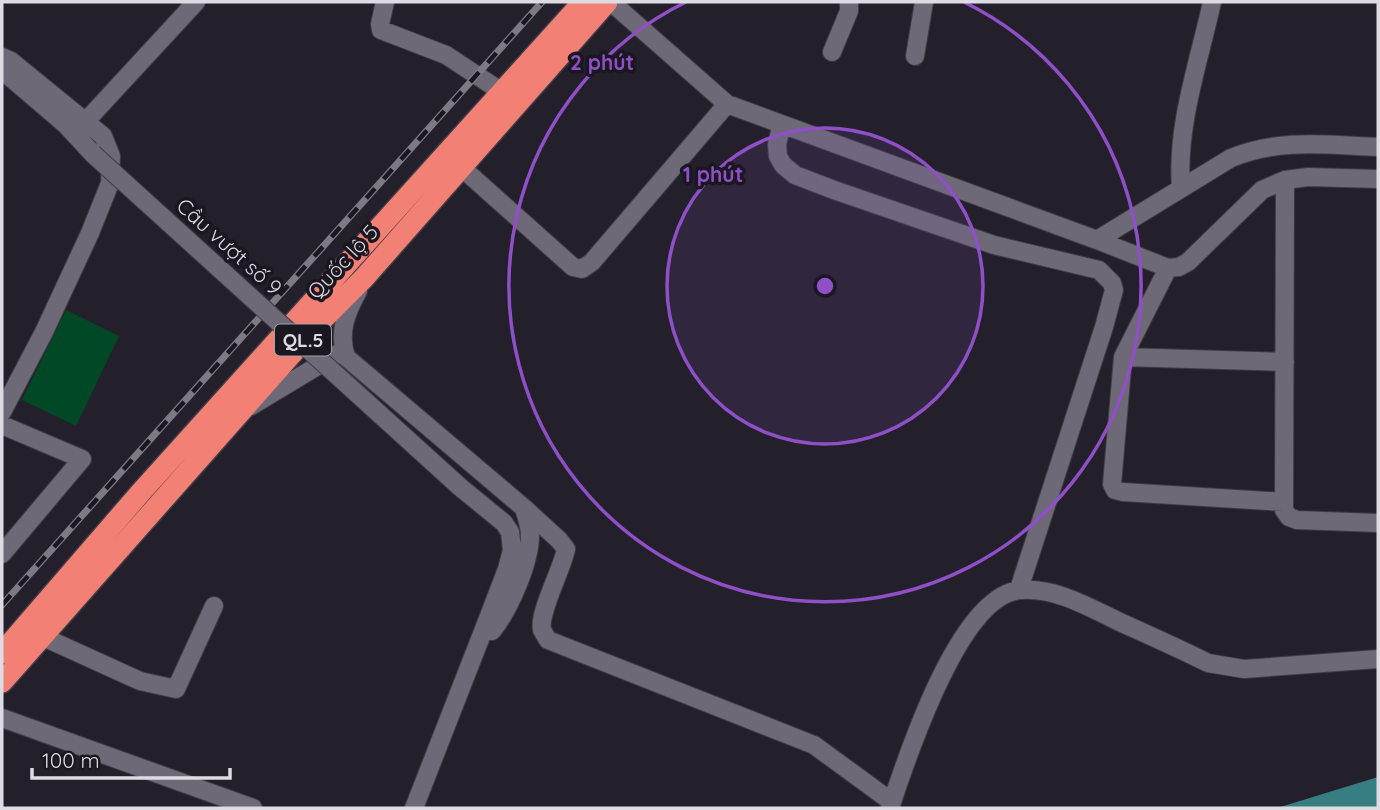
<svg xmlns="http://www.w3.org/2000/svg" width="1380" height="810" viewBox="0 0 1380 810" font-family="Quicksand,sans-serif">
  <style>
    .green { fill: #004826 }
    .water { fill: #367e82 }
    .lines { fill: none; stroke-linecap: round; stroke-linejoin: round }
    .minor-casing { stroke: #3f3b45; stroke-width: 20 }
    .highway-casing { stroke: #3f3b45; stroke-width: 24 }
    .minor { stroke: #6d6976; stroke-width: 18 }
    .highway { stroke: #f28075; stroke-width: 21 }
    .rail-casing { stroke: #7d7a83; stroke-width: 7 }
    .rail { stroke: #1a1721; stroke-width: 4.5; stroke-dasharray: 13; stroke-linecap: butt }
    .minor-bridge-casing { stroke: #3f3b45; stroke-width: 20; stroke-linecap: butt }
    .minor-bridge { stroke: #6d6976; stroke-width: 18 }
    .ring { fill: none; stroke: #8f4fc6; stroke-width: 3.5 }
    .labels { text-anchor: middle; stroke-width: 7; stroke-linejoin: round; paint-order: stroke }
    .shield { fill: #1a1721; stroke: #a3a0a9; stroke-width: 2 }
    .shield-label { font-size: 19px; font-weight: bold; fill: #dedbe3 }
    .street-label { font-size: 21px; fill: #dedbe3; stroke: #1a1721 }
    .centre { fill: #8f4fc6; stroke: #1a1721; stroke-width: 3.5 }
    .ring-label { font-size: 21px; text-anchor: middle; font-weight: bold; fill: #8f4fc6; stroke: #1a1721; stroke-width: 7; stroke-linejoin: round; paint-order: stroke }
  </style>
  <rect width="100%" height="100%" fill="#24202b"/>
  <!-- green -->
  <path class="green" d="M 66,310 L 119,336 L 76,426 L 22,400 Z"/>
  <!-- water -->
  <path class="water" d="M 1378,777 L 1378,808 L 1277,808 Z"/>
  <g class="lines">
    <!-- minor casing -->
    <g class="minor-casing">
      <path id="minor" d="M 385,2 L 380,24 L 381,30 L 446,55 L 502,92
        M 611,2 L 727,104 L 1097,240 L 1231,158 C 1280,138 1326,145 1378,147
        M 832,52 L 849,11 L 849,2
        M 915,56 L 924,2
        M 2,57 L 11,61 L 103,136 L 111,156 L 110,183 L 90,233 L 44,332 L 2,412
        M 2,70 L 66,125 L 93,154
        M 86,121 L 196,2
        M 781,126 L 777,145 L 778,156 L 783,165 L 795,175 L 834,190 L 994,245 L 1099,270 L 1112,283 L 1114,290 L 1104,327 L 1019,589
        M 461,167 L 573,267 L 582,269 L 592,262 L 727,104
        M 1285,180 L 1284,510 L 1289,517 L 1297,520 L 1378,523
        M 1181,188 C 1176,126 1199,62 1212,2
        M 1097,240 L 1168,268 L 1179,267 L 1188,262 L 1262,190 L 1285,180 L 1308,177 L 1378,179
        M 358,291 C 346,313 338,332 346,357 L 524,508 L 559,540 L 566,549 C 562,570 538,613 542,630 C 543,631 547,639 548,640 L 814,745 L 892,802
        M 1123,357 L 1168,268
        M 251,406 L 344,350
        M 2,425 L 82,459 L 2,554
        M 1284,502 L 1123,492 L 1115,490 L 1112,484 L 1123,357 L 1285,362
        M 492,631 C 509,610 530,563 530,535 C 530,526 526,516 524,508
        M 41,636 L 140,681 L 176,689 L 214,606
        M 2,718 L 253,808
        M 414,808 L 489,616 L 507,569 L 512,550 L 510,532 L 504,523 L 460,487
        M 890,808 C 907,757 960,592 1022,590 C 1058,588 1090,608 1122,623 C 1151,636 1180,649 1208,663 L 1244,669 L 1378,659"/>
    </g>
    <!-- highway casing -->
    <g class="highway-casing">
      <path id="highway" d="M 2,653 L 141,492 L 583,2
        M 2,682 L 319,323 L 364,278 L 607,2"/>
    </g>
    <!-- minor -->
    <use href="#minor" class="minor"/>
    <!-- highway -->
    <use href="#highway" class="highway"/>
    <!-- rail casing -->
    <g class="rail-casing">
      <path id="rail" d="M 2,605 L 542,2"/>
    </g>
    <!-- rail -->
    <use href="#rail" class="rail"/>
    <!-- minor-bridge casing -->
    <g class="minor-bridge-casing">
      <path id="minor-bridge" d="M 93,154 L 460,487"/>
    </g>
    <!-- minor-bridge -->
    <use href="#minor-bridge" class="minor-bridge"/>
  </g>
  <!-- distance rings -->
  <circle cx="825" cy="286" r="158" fill="#8f4fc6" fill-opacity=".12"/>
  <g class="ring">
    <circle cx="825" cy="286" r="158"/>
    <path d="M964 2A316 316 0 1 1 686 2"/>
  </g>
  <g class="labels">
    <!-- shield labels -->
    <rect class="shield" x="275" y="324.5" width="56" height="31" rx="5"/>
    <g class="shield-label">
      <text x="303" y="347">QL.5</text>
    </g>
    <!-- street labels -->
    <g class="street-label">
      <text transform="translate(229 247) rotate(42)" y="7">Cầu vượt số 9</text>
      <text transform="translate(343 262) rotate(-47)" y="7">Quốc lộ 5</text>
    </g>
  </g>
  <circle cx="825" cy="286" r="10" class="centre"/>
  <g class="ring-label">
    <text x="602" y="70">2 phút</text>
    <text x="713" y="182">1 phút</text>
  </g>
  <!-- border -->
  <rect width="1380" height="810" fill="none" stroke="#dedbe3" stroke-width="7"/>
  <!-- scale -->
  <path d="M32 768v10h198v-10" fill="none" stroke="#dedbe3" stroke-width="3.5"/>
  <text x="42" y="768" font-size="21" fill="#dedbe3" stroke="#1a1721" stroke-width="5" paint-order="stroke">100 m</text>
</svg>
